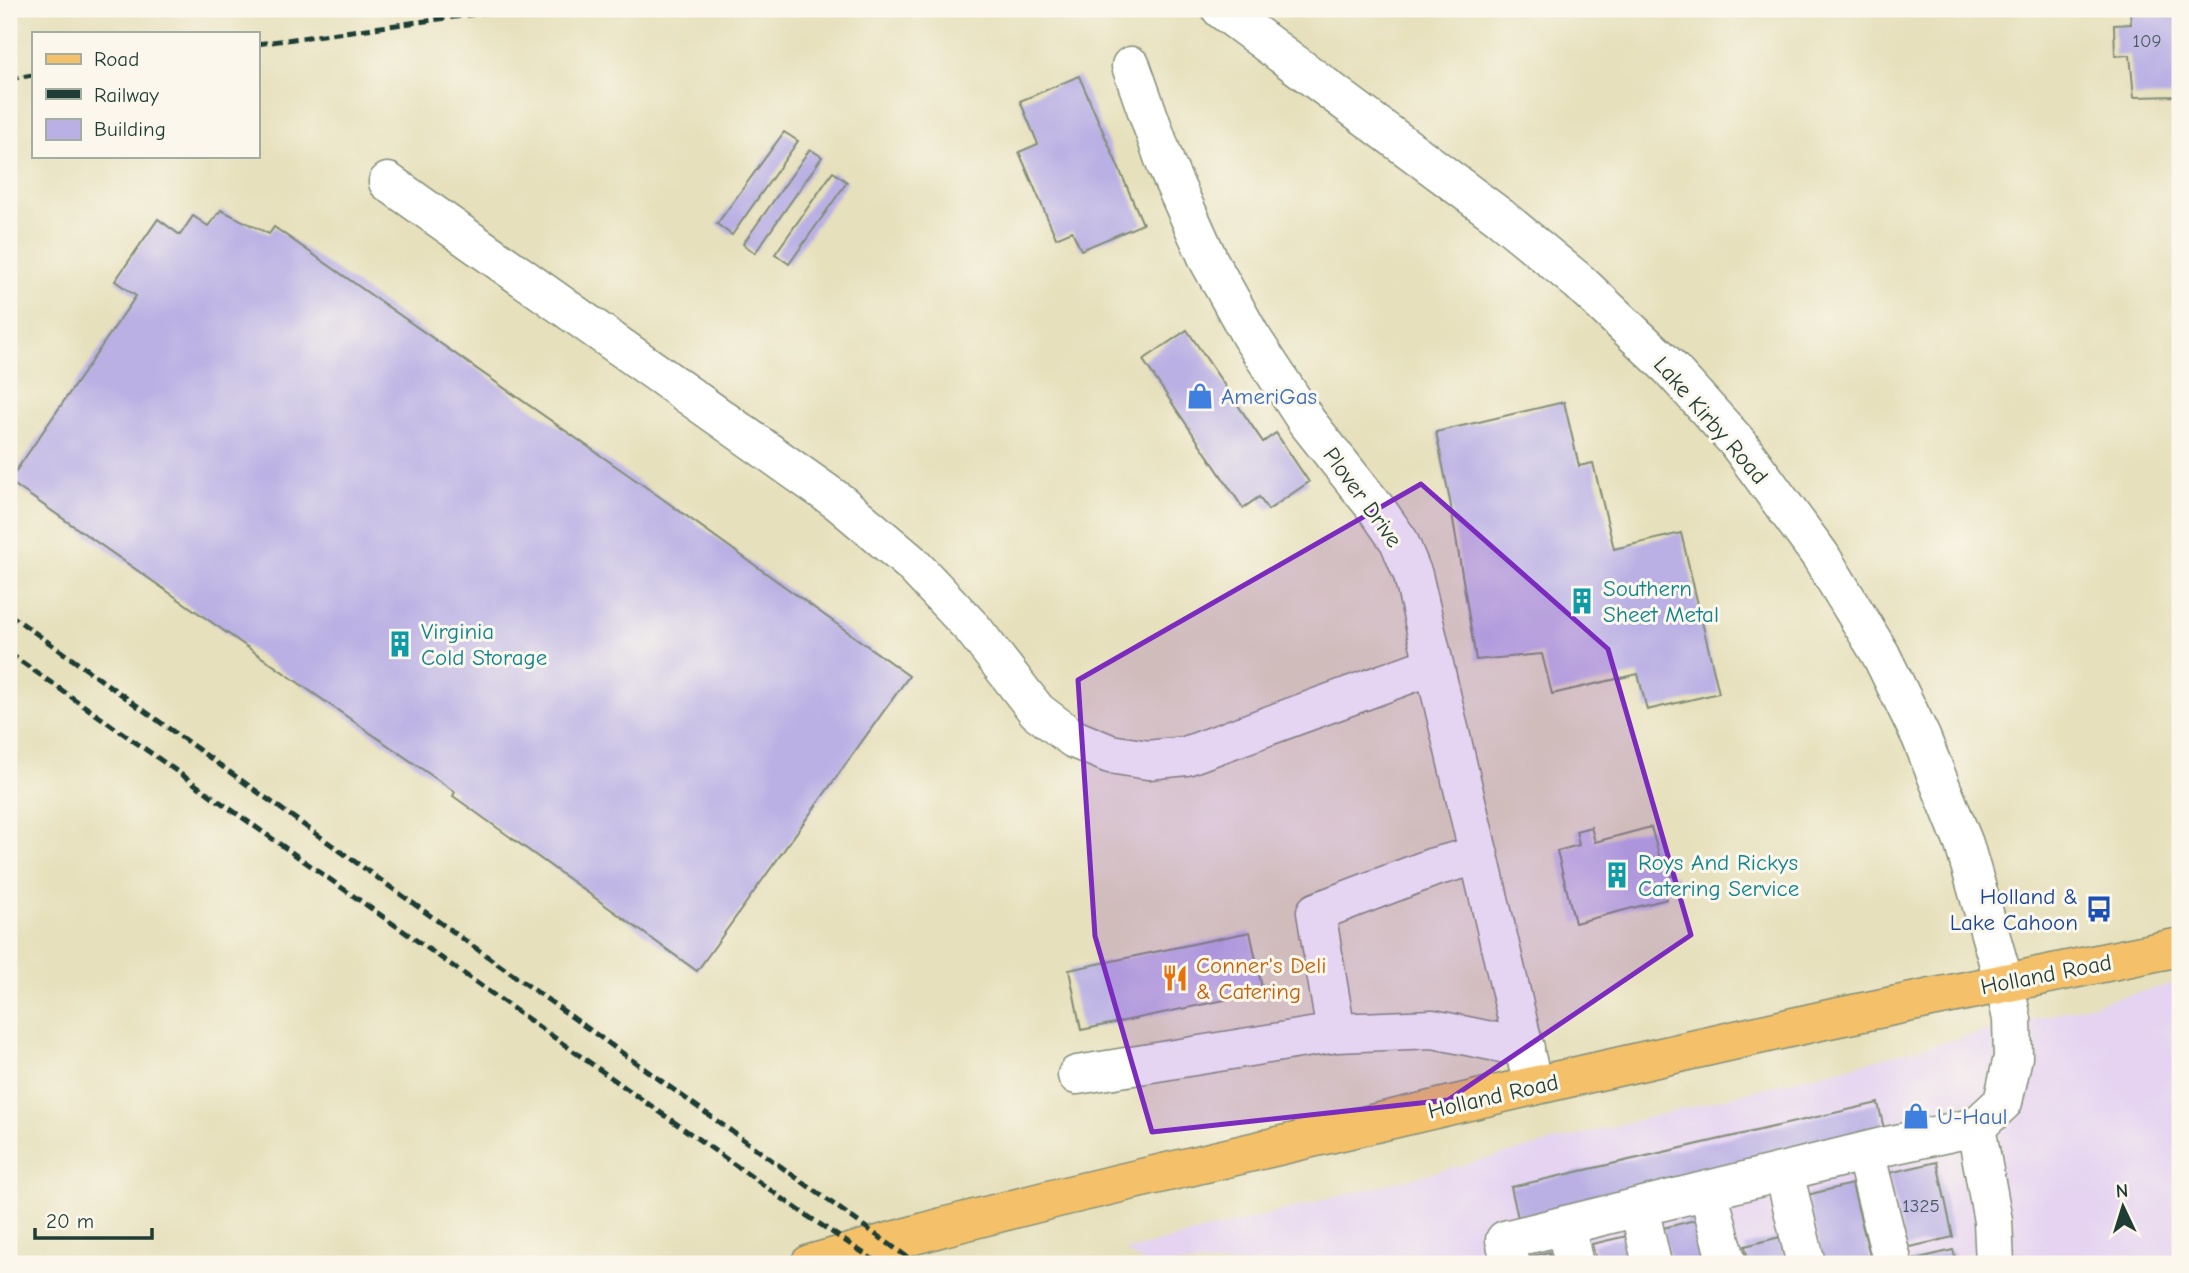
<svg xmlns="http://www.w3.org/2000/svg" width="2189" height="1273" viewBox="0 0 2189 1273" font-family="'Comic Neue',sans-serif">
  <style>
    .built { fill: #e5d3f1 }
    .building { fill: #bab0e4 }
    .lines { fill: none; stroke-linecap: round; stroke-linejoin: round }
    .minor-casing { stroke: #828e78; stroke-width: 41 }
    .major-casing { stroke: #828e78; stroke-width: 41 }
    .minor { stroke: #fff; stroke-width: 38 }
    .major { stroke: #f4c16a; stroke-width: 38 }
    .rail { stroke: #1f3d34; stroke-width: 5; stroke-dasharray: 10 5; stroke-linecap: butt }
    .marked { fill: #7b2cbf; fill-opacity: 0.2; stroke: #7b2cbf; stroke-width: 5; stroke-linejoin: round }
    .labels { text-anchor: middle; stroke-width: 6; stroke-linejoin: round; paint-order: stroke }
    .number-label { font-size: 19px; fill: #465a60 }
    .shop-label { font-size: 23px; fill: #366cbe; stroke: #fbf7ec; text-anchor: start }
    .street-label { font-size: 23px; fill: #1f3d34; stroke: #fbf7ec }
    .culture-label { font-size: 23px; fill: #0d838f; stroke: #fbf7ec; text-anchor: start }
    .transit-label { font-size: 23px; fill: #164399; stroke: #fbf7ec; text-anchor: end }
    .food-label { font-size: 23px; fill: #c56008; stroke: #fbf7ec; text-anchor: start }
  </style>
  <rect width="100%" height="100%" fill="#fbf7ec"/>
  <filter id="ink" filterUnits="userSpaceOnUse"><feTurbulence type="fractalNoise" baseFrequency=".0143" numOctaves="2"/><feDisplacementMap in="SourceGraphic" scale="14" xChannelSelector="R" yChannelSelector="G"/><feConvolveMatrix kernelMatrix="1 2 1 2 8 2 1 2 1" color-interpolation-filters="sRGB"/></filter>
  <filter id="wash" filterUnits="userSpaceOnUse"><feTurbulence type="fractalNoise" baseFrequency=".00686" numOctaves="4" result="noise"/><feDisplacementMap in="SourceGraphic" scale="28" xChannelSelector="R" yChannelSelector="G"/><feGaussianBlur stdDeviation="1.57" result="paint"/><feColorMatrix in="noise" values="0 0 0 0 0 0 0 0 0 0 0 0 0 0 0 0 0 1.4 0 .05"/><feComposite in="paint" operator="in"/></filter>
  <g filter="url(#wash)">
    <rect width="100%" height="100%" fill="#e6e0bc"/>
    <!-- built -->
    <path class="built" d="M 2180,982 L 2180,1264 L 1145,1264 L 1125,1251 Z"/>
    <g id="blocks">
      <!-- building -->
      <path class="building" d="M 2130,9 L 2180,9 L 2180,96 L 2134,97 L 2130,55 L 2115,56 L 2114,25 L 2131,24 Z
        M 1079,76 L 1143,224 L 1081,250 L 1072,231 L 1056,238 L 1019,152 L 1038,144 L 1020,101 Z
        M 784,132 L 798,141 L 732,235 L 717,224 Z
        M 810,149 L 822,157 L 755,253 L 743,244 Z
        M 833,172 L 847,182 L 789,264 L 775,254 Z
        M 221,210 L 269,234 L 274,227 L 660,497 L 909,676 L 697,971 L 453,796 L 455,792 L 9,481 L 136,296 L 115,281 L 158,219 L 180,235 L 193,216 L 208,226 Z
        M 1187,330 L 1263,442 L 1276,433 L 1309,482 L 1268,510 L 1259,497 L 1243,508 L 1143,360 Z
        M 1564,402 L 1579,466 L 1593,463 L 1614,549 L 1681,533 L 1719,693 L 1647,710 L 1638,674 L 1552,694 L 1542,654 L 1476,660 L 1450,501 L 1436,432 Z
        M 1591,827 L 1595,842 L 1651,827 L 1660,859 L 1666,857 L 1671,876 L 1676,875 L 1680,887 L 1665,891 L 1667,899 L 1575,923 L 1557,851 L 1579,845 L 1576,831 Z
        M 1250,932 L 1263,992 L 1081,1030 L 1069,970 Z
        M 1878,1103 L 1885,1133 L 1518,1218 L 1511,1187 Z
        M 1937,1162 L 1953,1237 L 1906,1248 L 1889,1173 Z
        M 1852,1184 L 1872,1264 L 1824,1264 L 1807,1195 Z
        M 1699,1219 L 1710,1264 L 1672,1264 L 1663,1228 Z
        M 1627,1236 L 1633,1264 L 1597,1264 L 1592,1244 Z
        M 1780,1237 L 1786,1264 L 1749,1264 L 1745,1246 Z
        M 1953,1250 L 1957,1264 L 1912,1264 L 1911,1260 Z
        M 1549,1252 L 1552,1264 L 1523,1264 L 1521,1259 Z"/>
    </g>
  </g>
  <g filter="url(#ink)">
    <use href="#blocks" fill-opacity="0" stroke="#828e78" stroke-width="2"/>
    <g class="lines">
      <!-- minor casing -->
      <g class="minor-casing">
        <path id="minor" d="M 1221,9 L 1500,217 L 1579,282 L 1670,368 L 1737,442 L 1820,555 L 1881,655 L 1921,737 L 1964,844 L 2004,982 L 2012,1019 L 2013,1057 L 2003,1102 L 1976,1127 L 1887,1146 L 1505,1240 L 1511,1264
          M 1131,66 L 1166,165 L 1209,261 L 1250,335 L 1307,422 L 1378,511 L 1399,541 L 1413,575 L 1533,1086
          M 388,182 L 839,502 L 910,562 L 974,630 L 1037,711 L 1074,739 L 1110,754 L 1148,760 L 1186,756 L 1434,665
          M 1336,1033 L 1316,912 L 1434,867 L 1479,855
          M 1077,1075 L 1336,1033 L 1433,1029 L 1525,1048
          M 1976,1127 L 1993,1221 L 1995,1264
          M 1865,1152 L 1893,1264
          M 1784,1172 L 1806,1264
          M 1708,1190 L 1727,1264
          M 1639,1207 L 1652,1264
          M 1565,1225 L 1574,1264"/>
      </g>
      <!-- major casing -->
      <g class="major-casing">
        <path id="major" d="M 810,1264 L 943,1227 L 1057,1198 L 1533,1086 L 1829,1019 L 2180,947"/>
      </g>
      <!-- minor -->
      <use href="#minor" class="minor"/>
      <!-- major -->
      <use href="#major" class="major"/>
      <!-- rail -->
      <path class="rail" d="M 257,44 L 513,9
        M 9,79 L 33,75
        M 9,614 L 917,1264
        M 9,653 L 803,1213 L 880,1264"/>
    </g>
  </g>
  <!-- marked area -->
  <path class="marked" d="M 1421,484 L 1608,649 L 1691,935 L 1448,1100 L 1152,1132 L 1095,936 L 1078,680 Z"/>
  <!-- icons -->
  <defs>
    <g id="shop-bare" transform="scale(2.1)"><path d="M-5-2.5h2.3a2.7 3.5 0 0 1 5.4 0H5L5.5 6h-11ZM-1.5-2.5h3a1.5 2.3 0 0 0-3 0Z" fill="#3f7fe0" stroke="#fbf7ec" stroke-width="2.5" paint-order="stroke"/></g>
    <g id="building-bare" transform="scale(2.1)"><path d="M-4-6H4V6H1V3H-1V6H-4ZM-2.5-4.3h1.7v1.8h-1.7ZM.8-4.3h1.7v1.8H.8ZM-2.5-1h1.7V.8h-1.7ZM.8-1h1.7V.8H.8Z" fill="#0f9aa8" stroke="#fbf7ec" stroke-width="2.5" paint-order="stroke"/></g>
    <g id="bus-bare" transform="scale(2.1)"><path d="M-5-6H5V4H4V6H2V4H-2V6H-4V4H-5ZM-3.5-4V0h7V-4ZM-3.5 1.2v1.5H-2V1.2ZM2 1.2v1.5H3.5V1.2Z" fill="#1a4fb4" stroke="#fbf7ec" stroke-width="2.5" paint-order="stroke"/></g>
    <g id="restaurant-bare" transform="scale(2.1)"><path d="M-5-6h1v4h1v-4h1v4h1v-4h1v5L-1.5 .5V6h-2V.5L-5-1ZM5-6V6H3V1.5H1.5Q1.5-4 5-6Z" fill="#e8710a" stroke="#fbf7ec" stroke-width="2.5" paint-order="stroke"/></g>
  </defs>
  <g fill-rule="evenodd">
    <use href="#shop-bare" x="1200" y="396"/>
    <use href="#building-bare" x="1582" y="601"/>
    <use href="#building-bare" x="400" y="644"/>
    <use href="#building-bare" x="1617" y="875"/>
    <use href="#bus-bare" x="2099" y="909"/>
    <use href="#restaurant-bare" x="1175" y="978"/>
    <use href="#shop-bare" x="1916" y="1116"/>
  </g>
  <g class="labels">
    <!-- number labels -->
    <g class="number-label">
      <text x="2147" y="47">109</text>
      <text x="1921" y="1212">1325</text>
    </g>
    <!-- shop labels -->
    <g class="shop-label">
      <text x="1221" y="404">AmeriGas</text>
      <text x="1937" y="1124">U-Haul</text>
    </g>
    <!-- street labels -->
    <g class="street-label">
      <text transform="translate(1711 420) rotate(49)" y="8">Lake Kirby Road</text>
      <text transform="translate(1363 497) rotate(54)" y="8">Plover Drive</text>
      <text transform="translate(2046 974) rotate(-11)" y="8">Holland Road</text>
      <text transform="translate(1493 1096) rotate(-13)" y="8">Holland Road</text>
    </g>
    <!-- culture labels -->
    <g class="culture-label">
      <text x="1603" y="596">Southern<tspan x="1603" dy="26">Sheet Metal</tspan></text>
      <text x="421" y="639">Virginia<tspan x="421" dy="26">Cold Storage</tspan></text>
      <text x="1638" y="870">Roys And Rickys<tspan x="1638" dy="26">Catering Service</tspan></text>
    </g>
    <!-- transit labels -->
    <g class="transit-label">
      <text x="2078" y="904">Holland &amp;<tspan x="2078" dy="26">Lake Cahoon</tspan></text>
    </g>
    <!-- food labels -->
    <g class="food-label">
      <text x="1196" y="973">Conner's Deli<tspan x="1196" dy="26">&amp; Catering</tspan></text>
    </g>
  </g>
  <!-- margin -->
  <rect width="2189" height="1273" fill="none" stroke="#fbf7ec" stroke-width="35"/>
  <!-- legend -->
  <rect x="32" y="32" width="228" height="126" fill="#fbf7ec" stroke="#a3ada2" stroke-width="2"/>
  <rect x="46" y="54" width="35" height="10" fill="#f4c16a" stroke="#a3ada2" stroke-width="2"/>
  <text x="94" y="66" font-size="21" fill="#1f3d34">Road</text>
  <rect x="46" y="89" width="35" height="10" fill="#1f3d34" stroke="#a3ada2" stroke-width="2"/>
  <text x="94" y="102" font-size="21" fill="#1f3d34">Railway</text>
  <rect x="46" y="119" width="35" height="21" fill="#bab0e4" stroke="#a3ada2" stroke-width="2"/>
  <text x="94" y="136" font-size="21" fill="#1f3d34">Building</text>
  <!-- north arrow -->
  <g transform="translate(2123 1207) rotate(356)" stroke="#fbf7ec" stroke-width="5" paint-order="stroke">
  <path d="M0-5L12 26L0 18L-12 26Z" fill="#1f3d34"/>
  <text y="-10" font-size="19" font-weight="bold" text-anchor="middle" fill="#1f3d34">N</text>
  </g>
  <!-- scale -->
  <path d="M35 1228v10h117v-10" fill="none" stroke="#1f3d34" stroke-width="3.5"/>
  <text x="46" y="1228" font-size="21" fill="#1f3d34" stroke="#fbf7ec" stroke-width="5" paint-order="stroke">20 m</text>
</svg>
